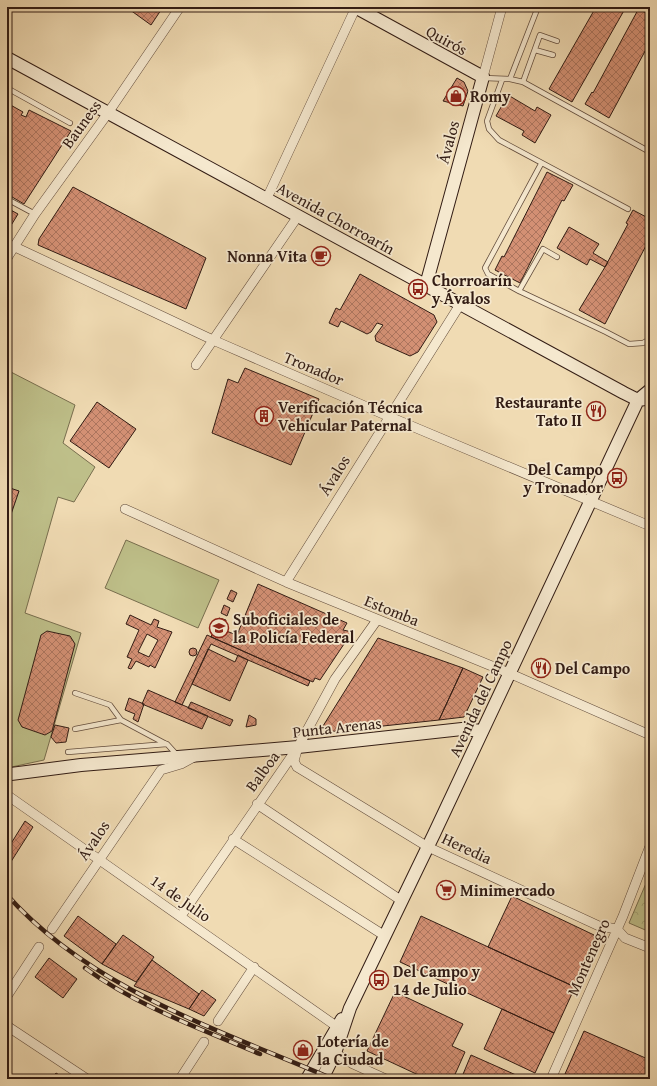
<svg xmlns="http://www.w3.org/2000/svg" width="657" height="1086" viewBox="0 0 657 1086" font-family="'Gentium Book Plus',serif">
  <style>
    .grass { fill: #bebf89; stroke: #786e4e }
    .forest { fill: url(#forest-crowns); stroke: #786e4e }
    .building { fill: url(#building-cross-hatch); stroke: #321c14; fill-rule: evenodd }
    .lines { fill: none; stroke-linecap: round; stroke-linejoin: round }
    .lane-casing { stroke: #624c3c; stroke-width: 6 }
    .street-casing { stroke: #624c3c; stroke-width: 10 }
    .secondary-casing { stroke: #321c14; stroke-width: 14 }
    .lane { stroke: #f5e8ce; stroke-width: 4.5 }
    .street { stroke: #f5e8ce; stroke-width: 9 }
    .secondary { stroke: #f5e8ce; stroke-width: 12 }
    .rail-casing { stroke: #321c14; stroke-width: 4.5 }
    .rail { stroke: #f5e8ce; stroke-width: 3; stroke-dasharray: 9; stroke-linecap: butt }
    .labels { text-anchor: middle; stroke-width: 3.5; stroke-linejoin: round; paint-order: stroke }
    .street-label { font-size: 16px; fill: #321c14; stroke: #f5e8ce }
    .poi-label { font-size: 16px; font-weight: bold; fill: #321c14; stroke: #f5e8ce; text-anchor: start }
  </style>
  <defs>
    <pattern id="forest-crowns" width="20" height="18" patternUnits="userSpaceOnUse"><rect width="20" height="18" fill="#bebf89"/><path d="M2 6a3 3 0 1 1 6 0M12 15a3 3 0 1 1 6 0" fill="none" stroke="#a4a475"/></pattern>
    <pattern id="building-cross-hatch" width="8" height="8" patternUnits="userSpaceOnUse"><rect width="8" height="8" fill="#d39074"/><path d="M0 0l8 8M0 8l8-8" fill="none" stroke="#ac755e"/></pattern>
  </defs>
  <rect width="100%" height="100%" fill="#f0dbb3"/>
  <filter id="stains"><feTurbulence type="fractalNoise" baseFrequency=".005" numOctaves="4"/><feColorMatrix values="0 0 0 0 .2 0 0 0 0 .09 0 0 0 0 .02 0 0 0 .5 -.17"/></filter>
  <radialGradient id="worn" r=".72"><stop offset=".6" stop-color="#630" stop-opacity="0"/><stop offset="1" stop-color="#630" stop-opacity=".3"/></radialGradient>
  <!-- grass -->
  <path class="grass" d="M 7,370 L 75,405 L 63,443 L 95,467 L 74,502 L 58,497 L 25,613 L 81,633 L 44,760 L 7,768 Z
    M 126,540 L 219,580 L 198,628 L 105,588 Z"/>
  <!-- forest -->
  <path class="forest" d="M 650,874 L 650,932 L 629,923 Z"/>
  <!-- building -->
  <path class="building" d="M 126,7 L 163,7 L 151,25 Z
    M 596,7 L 626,7 L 572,102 L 549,89 Z
    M 639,8 L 650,16 L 650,42 L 609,118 L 585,104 L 592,92 L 593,93 Z
    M 457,78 L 464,82 L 468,91 L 463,106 L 443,101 Z
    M 508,95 L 535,111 L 537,107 L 551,115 L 535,143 L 522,135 L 524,131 L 496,116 Z
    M 7,103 L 23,112 L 21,115 L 26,117 L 29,110 L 71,131 L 24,204 L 7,194 Z
    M 547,172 L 573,185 L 564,201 L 562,200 L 520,283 L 495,270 L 502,256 L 504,257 Z
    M 73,187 L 206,258 L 186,309 L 38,245 L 39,239 Z
    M 7,208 L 18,214 L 7,232 Z
    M 633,210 L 650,219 L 650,238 L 605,324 L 579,310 L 605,267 L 628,224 L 626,223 Z
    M 569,227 L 599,244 L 593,253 L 608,262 L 605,267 L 590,259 L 587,265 L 557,248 Z
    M 360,274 L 434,315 L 437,322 L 418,352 L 410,356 L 376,341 L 375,336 L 383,325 L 377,323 L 371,332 L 367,334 L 341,321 L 338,327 L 329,323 L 336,308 L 340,310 Z
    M 245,368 L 319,399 L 291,465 L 212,433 L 228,379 L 238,383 Z
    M 97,402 L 136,429 L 109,468 L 70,441 Z
    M 7,487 L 19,491 L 7,526 Z
    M 258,584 L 347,623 L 343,630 L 352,632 L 320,680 L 315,678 L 313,682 L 211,637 L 215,627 L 237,635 Z
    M 231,590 L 237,593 L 233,602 L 227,599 Z
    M 224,605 L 230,608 L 227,616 L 221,613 Z
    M 130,615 L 151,625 L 154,619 L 159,621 L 157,627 L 172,632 L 155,668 L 150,665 L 149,667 L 136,661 L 131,669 L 128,668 L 132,659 L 127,657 L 139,630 L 126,624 ZM 147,634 L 158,640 L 149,657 L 138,652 Z
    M 219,618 L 226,620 L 223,630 L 215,627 Z
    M 47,631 L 70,636 L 75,644 L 52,731 L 45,735 L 22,727 L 18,720 L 41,635 Z
    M 207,635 L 310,681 L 308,686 L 211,644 L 182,705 L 175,702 Z
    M 378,638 L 463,668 L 439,720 L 327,732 L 323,726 Z
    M189 652a4 4 0 1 1 8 0a4 4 0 1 1-8 0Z
    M 208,649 L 235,662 L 238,655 L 248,660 L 230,701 L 192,684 Z
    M 463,668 L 483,677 L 464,717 L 439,720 Z
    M 148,690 L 208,716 L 202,729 L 142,704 Z
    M 129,698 L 144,704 L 138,722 L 133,719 L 135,714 L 125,710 Z
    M 191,702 L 233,720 L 230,726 L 188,708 Z
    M 249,715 L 256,719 L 256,725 L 246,727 Z
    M 55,725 L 69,728 L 66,742 L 56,743 L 51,737 Z
    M 25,821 L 33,827 L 7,868 L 7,850 Z
    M 512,896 L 594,935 L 596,941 L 575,987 L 488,947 Z
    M 78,916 L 116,944 L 102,964 L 64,936 Z
    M 421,916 L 575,987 L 554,1033 L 400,962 Z
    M 123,935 L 154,957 L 136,982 L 102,964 Z
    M 49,958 L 77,979 L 63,998 L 35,977 Z
    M 152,960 L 199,994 L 189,1009 L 134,986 Z
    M 202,990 L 216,1000 L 204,1016 L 189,1009 Z
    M 395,992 L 463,1024 L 452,1046 L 465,1052 L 453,1079 L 427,1079 L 367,1051 Z
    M 502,1009 L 554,1033 L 535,1073 L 484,1049 Z
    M 584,1031 L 650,1060 L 650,1079 L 577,1079 L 565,1074 Z
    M 471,1055 L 525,1079 L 461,1079 Z
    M 56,1073 L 64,1078 L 63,1079 L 51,1079 Z"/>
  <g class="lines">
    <!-- lane casing -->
    <g class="lane-casing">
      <path id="lane" d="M 535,50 L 553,55
        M 484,78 L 510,79 L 523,82 L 650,152
        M 510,79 L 538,7
        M 502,80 L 487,121 L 489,129 L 499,140 L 628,209
        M 523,82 L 540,35 L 557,41
        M 7,88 L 70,123
        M 541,164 L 485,268 L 488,274 L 519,291 L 543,249 L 557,257
        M 7,199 L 35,214
        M 519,291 L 606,332 L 629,344 L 643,343 L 650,339
        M 75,693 L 110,705 L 121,720 L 166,744
        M 75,729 L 121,720
        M 68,752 L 167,744 L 177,755"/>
    </g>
    <!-- street casing -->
    <g class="street-casing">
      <path id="street" d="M 483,77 L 502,7
        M 267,198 L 356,7
        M 15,247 L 213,340 L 390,417 L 650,526
        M 7,258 L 35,214 L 108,113 L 180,7
        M 196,365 L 298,216
        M 125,509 L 286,582 L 509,673 L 650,735
        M 286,582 L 461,303
        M 298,747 L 294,761 L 297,767 L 428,847 L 599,926 L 617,929 L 625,938 L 650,948
        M 7,795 L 336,1026
        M 257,804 L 402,901
        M 233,839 L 385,936
        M 181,916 L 298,747 L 335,679 L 377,620
        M 52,929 L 161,770 L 181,764 L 194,757
        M 7,996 L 39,947
        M 218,1021 L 254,967
        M 7,1026 L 87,1079
        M 335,1053 L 353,1064 L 386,1079
        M 180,1079 L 204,1042
        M 551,1079 L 623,916 L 650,846"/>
    </g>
    <!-- secondary casing -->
    <g class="secondary-casing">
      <path id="secondary" d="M 355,7 L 483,77 L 426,285
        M 7,58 L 624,393 L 638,400 L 645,399
        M 11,774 L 81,765 L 298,747 L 462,729 L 482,731
        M 307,1079 L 342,1019
        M 322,1079 L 335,1053 L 350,1008 L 434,834 L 638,400 L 650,390"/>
    </g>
    <!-- lane -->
    <use href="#lane" class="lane"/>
    <!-- street -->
    <use href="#street" class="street"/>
    <!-- secondary -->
    <use href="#secondary" class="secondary"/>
    <!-- rail casing -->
    <g class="rail-casing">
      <path id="rail" d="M 7,895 C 92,990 220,1030 333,1079
        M 85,968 C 137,1006 201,1029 260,1054"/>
    </g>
    <!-- rail -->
    <use href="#rail" class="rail"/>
  </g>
  <!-- icons -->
  <defs>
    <g id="shop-ring" transform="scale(1)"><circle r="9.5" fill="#f5e8ce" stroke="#8f2418" stroke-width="1.5"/><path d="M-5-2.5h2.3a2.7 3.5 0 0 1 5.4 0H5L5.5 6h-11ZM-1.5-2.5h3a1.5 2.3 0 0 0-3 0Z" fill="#8f2418"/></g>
    <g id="cafe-ring" transform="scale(1)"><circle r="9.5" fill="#f5e8ce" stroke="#8f2418" stroke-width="1.5"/><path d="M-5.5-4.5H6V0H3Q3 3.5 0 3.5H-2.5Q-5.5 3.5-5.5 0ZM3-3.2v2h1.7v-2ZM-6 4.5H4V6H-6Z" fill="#8f2418"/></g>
    <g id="bus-ring" transform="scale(1)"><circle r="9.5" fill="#f5e8ce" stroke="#8f2418" stroke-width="1.5"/><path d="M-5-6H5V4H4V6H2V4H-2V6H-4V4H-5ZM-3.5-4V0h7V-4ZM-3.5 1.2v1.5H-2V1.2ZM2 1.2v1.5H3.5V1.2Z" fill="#8f2418"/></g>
    <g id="restaurant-ring" transform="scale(1)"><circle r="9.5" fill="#f5e8ce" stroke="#8f2418" stroke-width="1.5"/><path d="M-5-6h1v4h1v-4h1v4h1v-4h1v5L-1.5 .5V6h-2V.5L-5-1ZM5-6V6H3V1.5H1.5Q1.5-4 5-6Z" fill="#8f2418"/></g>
    <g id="building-ring" transform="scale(1)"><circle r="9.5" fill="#f5e8ce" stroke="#8f2418" stroke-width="1.5"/><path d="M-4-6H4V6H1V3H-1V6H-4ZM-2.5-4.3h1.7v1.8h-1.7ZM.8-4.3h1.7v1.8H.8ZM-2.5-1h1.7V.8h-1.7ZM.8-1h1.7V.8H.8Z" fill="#8f2418"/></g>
    <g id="university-ring" transform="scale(1)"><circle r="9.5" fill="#f5e8ce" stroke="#8f2418" stroke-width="1.5"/><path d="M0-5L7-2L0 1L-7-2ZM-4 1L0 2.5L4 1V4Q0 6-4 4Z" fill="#8f2418"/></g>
    <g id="supermarket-ring" transform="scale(1)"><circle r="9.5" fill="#f5e8ce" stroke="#8f2418" stroke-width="1.5"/><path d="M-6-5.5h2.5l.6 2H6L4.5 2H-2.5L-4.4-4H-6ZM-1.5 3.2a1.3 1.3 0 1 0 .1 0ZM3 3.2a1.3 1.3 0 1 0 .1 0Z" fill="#8f2418"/></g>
  </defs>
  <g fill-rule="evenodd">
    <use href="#shop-ring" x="456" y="96"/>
    <use href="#cafe-ring" x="321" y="256"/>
    <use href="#bus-ring" x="418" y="289"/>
    <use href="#restaurant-ring" x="596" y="411"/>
    <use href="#building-ring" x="264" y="416"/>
    <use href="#bus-ring" x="617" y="478"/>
    <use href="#university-ring" x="219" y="628"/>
    <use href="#restaurant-ring" x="541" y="668"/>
    <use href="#supermarket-ring" x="446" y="890"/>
    <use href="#bus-ring" x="379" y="980"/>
    <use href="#shop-ring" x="303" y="1050"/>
  </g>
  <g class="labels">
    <!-- street labels -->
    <g class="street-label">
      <text transform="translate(447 40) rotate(29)" y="6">Quirós</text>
      <text transform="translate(81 124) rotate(-54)" y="6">Bauness</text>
      <text transform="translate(448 142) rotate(-75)" y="6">Ávalos</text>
      <text transform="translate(336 218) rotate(29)" y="6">Avenida Chorroarín</text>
      <text transform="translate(314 368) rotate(23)" y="6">Tronador</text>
      <text transform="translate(334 475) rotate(-58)" y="6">Ávalos</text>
      <text transform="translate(392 610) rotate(22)" y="6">Estomba</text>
      <text transform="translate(480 698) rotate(-65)" y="6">Avenida del Campo</text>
      <text transform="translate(337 727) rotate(-6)" y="6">Punta Arenas</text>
      <text transform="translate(262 771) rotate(-54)" y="6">Balboa</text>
      <text transform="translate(93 840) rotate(-56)" y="6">Ávalos</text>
      <text transform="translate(467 848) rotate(25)" y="6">Heredia</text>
      <text transform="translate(181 898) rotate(35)" y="6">14 de Julio</text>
      <text transform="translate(588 957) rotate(-66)" y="6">Montenegro</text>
    </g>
    <!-- poi labels -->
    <g class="poi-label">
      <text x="470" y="102">Romy</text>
      <text x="307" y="262" text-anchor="end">Nonna Vita</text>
      <text x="432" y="286">Chorroarín<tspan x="432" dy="18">y Ávalos</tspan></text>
      <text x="582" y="408" text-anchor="end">Restaurante<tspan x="582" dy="18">Tato II</tspan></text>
      <text x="278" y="413">Verificación Técnica<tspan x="278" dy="18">Vehicular Paternal</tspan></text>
      <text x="603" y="475" text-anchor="end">Del Campo<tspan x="603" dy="18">y Tronador</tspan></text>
      <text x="233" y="625">Suboficiales de<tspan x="233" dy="18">la Policía Federal</tspan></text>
      <text x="555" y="674">Del Campo</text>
      <text x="460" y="896">Minimercado</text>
      <text x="393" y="977">Del Campo y<tspan x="393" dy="18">14 de Julio</tspan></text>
      <text x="317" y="1047">Lotería de<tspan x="317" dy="18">la Ciudad</tspan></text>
    </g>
  </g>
  <!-- margin -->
  <rect width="657" height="1086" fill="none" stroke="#f0dbb3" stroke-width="24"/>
  <rect x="8" y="8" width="641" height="1070" fill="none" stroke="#321c14" stroke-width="2"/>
  <rect x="12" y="12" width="633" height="1062" fill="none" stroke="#321c14"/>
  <rect width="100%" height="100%" filter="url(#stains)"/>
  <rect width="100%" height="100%" fill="url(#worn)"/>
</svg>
